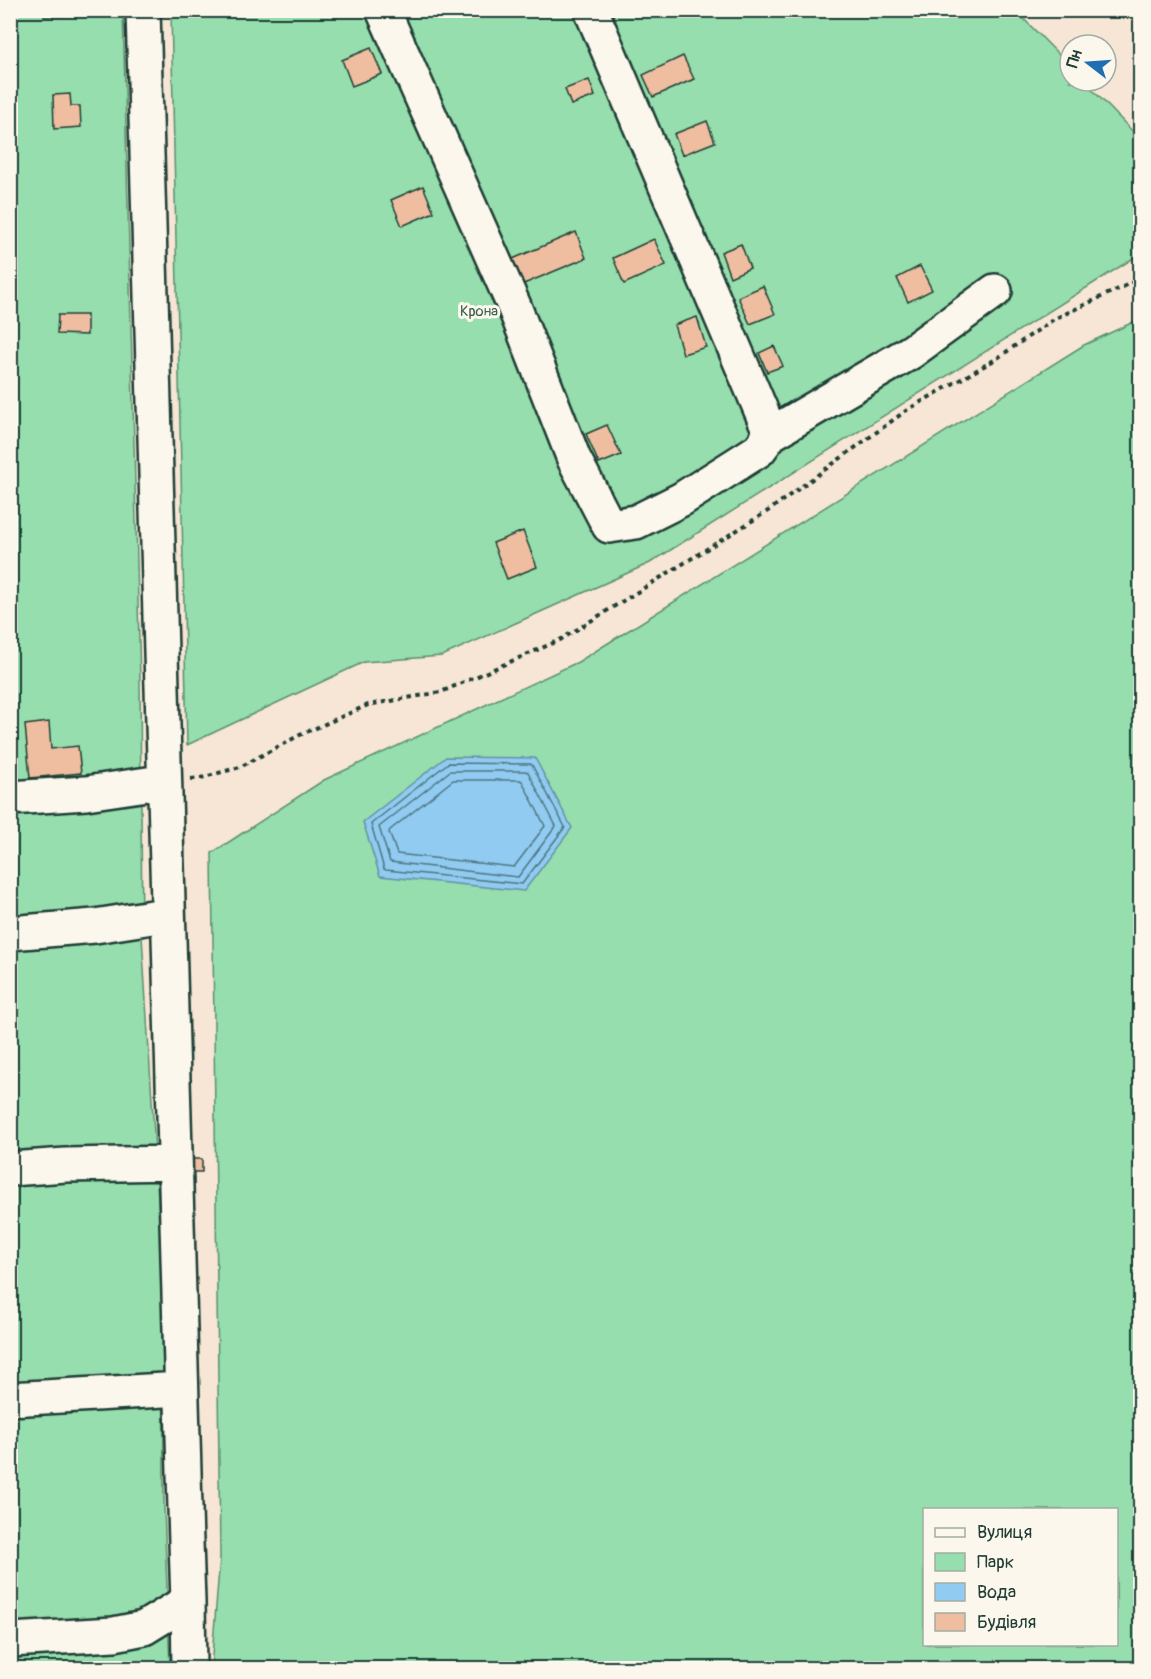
<svg xmlns="http://www.w3.org/2000/svg" width="1151" height="1679" viewBox="0 0 1151 1679" font-family="Pangolin,sans-serif">
  <style>
    .green { fill: #96dead; stroke: #5a8e70; stroke-width: 1.5; fill-rule: evenodd }
    .water { fill: #91cbf1; stroke: #6392a5; stroke-width: 1.5 }
    .lines { fill: none; stroke-linecap: round; stroke-linejoin: round }
    .shore { stroke: #4d7680; stroke-width: 1.5 }
    .building { fill: #efbea0; stroke: #1f3d34; stroke-width: 1.5 }
    .minor-casing { stroke: #1f3d34; stroke-width: 38 }
    .path { stroke: #1f3d34; stroke-width: 4; stroke-dasharray: 4.5 4.5; stroke-linecap: butt }
    .minor { stroke: #fbf7ec; stroke-width: 33 }
    .labels { text-anchor: middle; stroke-width: 6; stroke-linejoin: round; paint-order: stroke }
    .park-label { font-size: 15px; fill: #375d4c; stroke: #fbf7ec }
  </style>
  <rect width="100%" height="100%" fill="#f7e6d5"/>
  <filter id="ink" filterUnits="userSpaceOnUse"><feTurbulence type="fractalNoise" baseFrequency=".0167" numOctaves="2"/><feDisplacementMap in="SourceGraphic" scale="12" xChannelSelector="R" yChannelSelector="G"/><feConvolveMatrix kernelMatrix="1 2 1 2 8 2 1 2 1" color-interpolation-filters="sRGB"/></filter>
  <g filter="url(#ink)">
    <!-- green -->
    <path class="green" d="M 11,11 L 123,11 L 140,680 L 142,936 L 163,1282 L 164,1508 L 170,1668 L 11,1668 Z
      M 171,11 L 1016,11 L 1070,66 L 1070,81 L 1084,81 L 1140,139 L 1140,254 L 650,563 L 442,656 L 364,662 L 187,745 Z
      M 1140,319 L 1140,1668 L 211,1668 L 220,1557 L 212,853 L 324,780 L 578,662 L 1084,345 ZM 924,1510 L 1116,1510 L 1116,1644 L 924,1644 Z"/>
    <!-- water -->
    <path class="water" d="M 446,757 L 535,758 L 572,828 L 524,891 L 380,876 L 363,822 Z"/>
    <g class="lines">
      <!-- shore -->
      <path class="shore" d="M 448,763 L 530,764 L 532,765 L 565,827 L 522,884 L 386,870 L 384,869 L 371,824 Z
        M 450,771 L 525,771 L 528,772 L 556,826 L 518,877 L 390,862 L 379,827 Z
        M 453,780 L 520,780 L 522,781 L 545,826 L 514,867 L 397,854 L 389,832 L 390,830 Z"/>
    </g>
    <!-- building -->
    <path class="building" d="M 44,10 L 77,10 L 77,15 L 44,16 Z
      M 371,48 L 382,74 L 352,86 L 342,60 Z
      M 683,56 L 694,79 L 653,97 L 643,75 Z
      M 589,80 L 595,96 L 571,105 L 565,89 Z
      M 70,94 L 71,106 L 80,106 L 81,127 L 54,129 L 53,95 Z
      M 707,121 L 715,142 L 682,155 L 674,134 Z
      M 423,186 L 434,212 L 402,226 L 391,200 Z
      M 576,232 L 586,258 L 519,286 L 508,261 Z
      M 654,239 L 666,265 L 624,284 L 613,258 Z
      M 741,244 L 750,268 L 730,277 L 721,252 Z
      M 920,266 L 932,290 L 908,302 L 897,278 Z
      M 763,286 L 775,314 L 750,324 L 738,297 Z
      M 58,315 L 87,315 L 87,335 L 57,334 Z
      M 697,317 L 706,347 L 683,354 L 674,325 Z
      M 774,346 L 783,366 L 767,372 L 759,353 Z
      M 607,425 L 621,455 L 599,464 L 586,434 Z
      M 523,531 L 537,567 L 507,579 L 493,543 Z
      M 49,722 L 51,749 L 78,746 L 81,773 L 30,778 L 25,725 Z
      M 188,1159 L 202,1159 L 202,1172 L 189,1172 Z"/>
    <g class="lines">
      <!-- minor casing -->
      <g class="minor-casing">
        <path id="minor" d="M 143,10 C 153,541 170,1071 188,1601 L 189,1668
          M 383,10 L 514,306 L 574,459 L 609,526 L 636,522 L 682,499 L 759,450 L 771,434 L 911,352 L 995,291
          M 591,10 L 771,434
          M 10,798 L 86,793 L 161,782
          M 10,933 L 95,926 L 165,915
          M 10,1169 L 66,1165 L 174,1163
          M 10,1399 L 181,1389
          M 10,1640 L 114,1634 L 144,1628 L 188,1601"/>
      </g>
      <!-- path -->
      <path class="path" d="M 191,779 L 201,778 L 240,767 L 300,735 L 368,705 L 441,692 L 560,640 L 768,511 L 907,410 L 996,359 L 1054,319 L 1140,279"/>
      <!-- minor -->
      <use href="#minor" class="minor"/>
    </g>
  </g>
  <g class="labels">
    <!-- park labels -->
    <g class="park-label">
      <text x="479" y="316">Крона</text>
    </g>
  </g>
  <!-- margin -->
  <rect width="1151" height="1679" fill="none" stroke="#fbf7ec" stroke-width="36"/>
  <rect x="18" y="18" width="1115" height="1643" fill="none" stroke="#1f3d34" stroke-width="2" filter="url(#ink)"/>
  <!-- legend -->
  <rect x="923" y="1508" width="195" height="138" fill="#fbf7ec" stroke="#a3ada2" stroke-width="1.5"/>
  <rect x="935" y="1528" width="30" height="9" fill="#fbf7ec" stroke="#a3ada2" stroke-width="1.5"/>
  <text x="977" y="1538" font-size="18" fill="#1f3d34">Вулиця</text>
  <rect x="935" y="1553" width="30" height="18" fill="#96dead" stroke="#a3ada2" stroke-width="1.5"/>
  <text x="977" y="1568" font-size="18" fill="#1f3d34">Парк</text>
  <rect x="935" y="1583" width="30" height="18" fill="#91cbf1" stroke="#a3ada2" stroke-width="1.5"/>
  <text x="977" y="1598" font-size="18" fill="#1f3d34">Вода</text>
  <rect x="935" y="1613" width="30" height="18" fill="#efbea0" stroke="#a3ada2" stroke-width="1.5"/>
  <text x="977" y="1628" font-size="18" fill="#1f3d34">Будівля</text>
  <!-- north arrow -->
  <g transform="translate(1088 63) rotate(287)"><circle r="28" fill="#fbf7ec" stroke="#a3ada2" stroke-width="1.5"/>
  <path d="M0-4.5L10 22L0 15L-10 22Z" fill="#1f6fb2"/>
  <text y="-9" font-size="16" font-weight="bold" text-anchor="middle" fill="#1f3d34">Пн</text>
  </g>
</svg>
